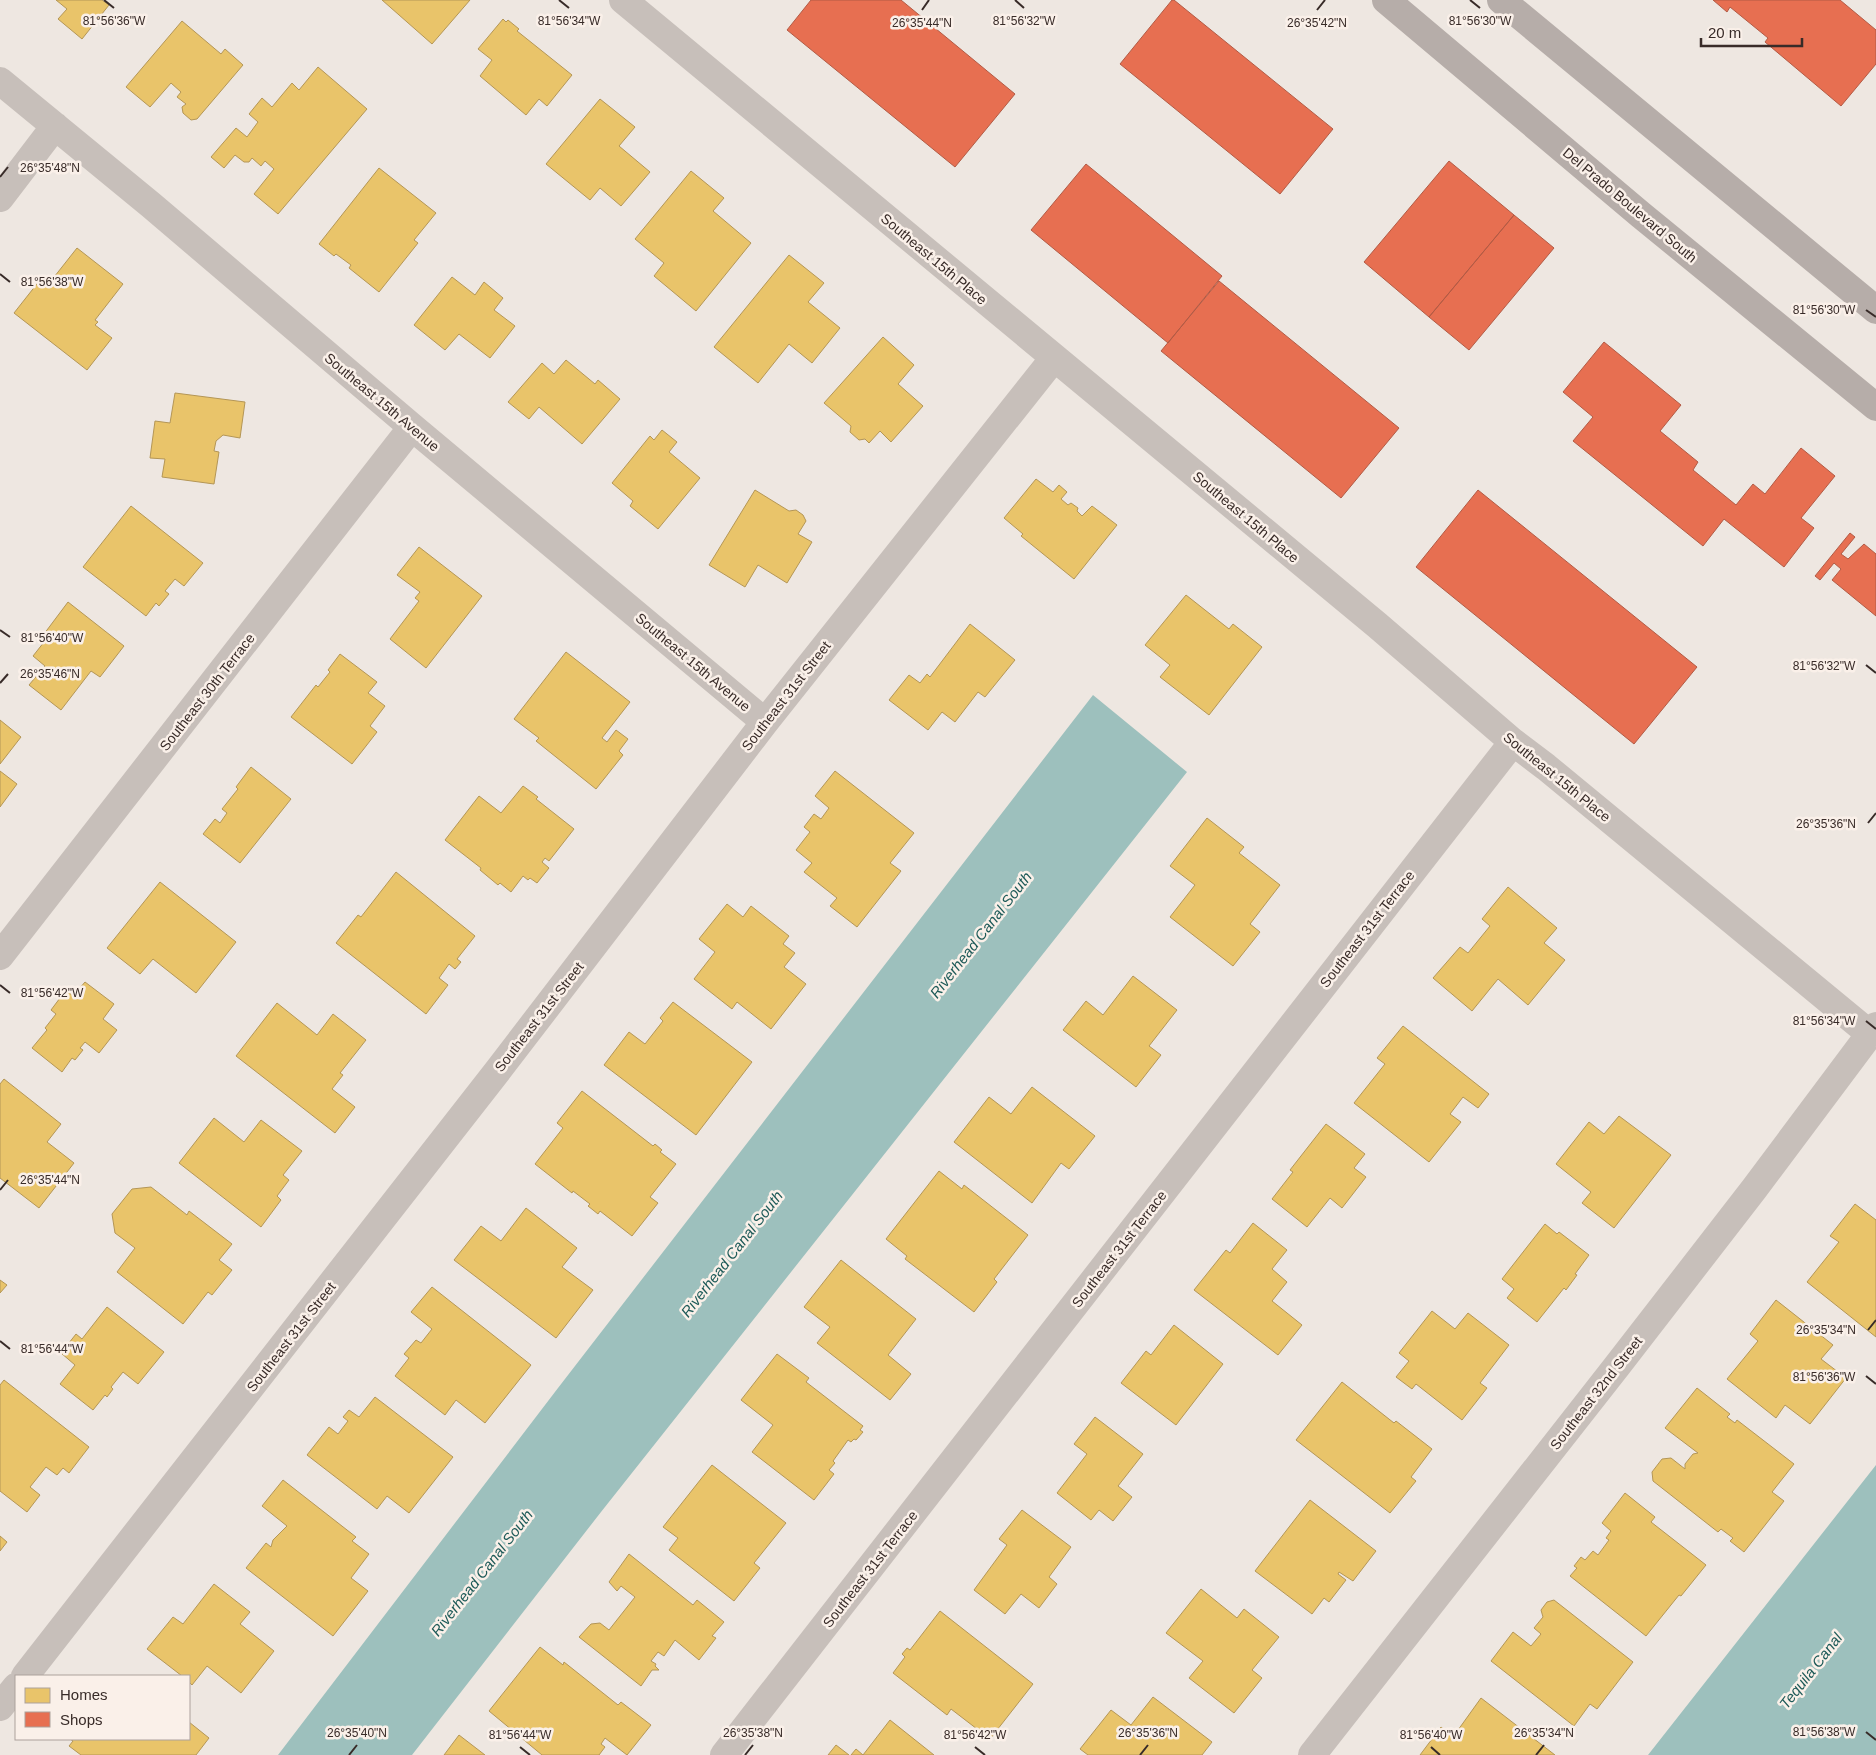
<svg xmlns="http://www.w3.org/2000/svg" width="1876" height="1755" viewBox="0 0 1876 1755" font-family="Helvetica,sans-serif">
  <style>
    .water { fill: #9dc0bd }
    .homes { fill: #e9c46a; stroke: #b49656 }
    .shops { fill: #e76f51; stroke: #b25b45 }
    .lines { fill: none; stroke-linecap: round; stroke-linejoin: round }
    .minor { stroke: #c7bfba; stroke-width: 28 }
    .primary { stroke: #b6ada9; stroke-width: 28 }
    .ticks { fill: none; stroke: #382b28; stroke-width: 2 }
    .labels { text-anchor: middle; stroke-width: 5; stroke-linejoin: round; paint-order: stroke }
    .street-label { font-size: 14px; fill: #382b28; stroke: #faf0e9 }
    .water-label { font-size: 15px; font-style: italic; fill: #1d5a58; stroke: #faf0e9 }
    .ticks-label { font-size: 12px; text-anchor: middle; fill: #382b28; stroke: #faf0e9; stroke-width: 5; stroke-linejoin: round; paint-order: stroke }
  </style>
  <rect width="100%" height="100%" fill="#eee7e1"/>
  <!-- water -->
  <path class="water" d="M 1093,695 L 1187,772 L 601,1512 L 412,1755 L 278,1755 L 558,1388 Z
    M 1876,1465 L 1876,1755 L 1648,1755 Z"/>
  <!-- homes -->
  <path class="homes" d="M 56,0 L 102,0 L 109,5 L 82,39 L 58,19 L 67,9 Z
    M 382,0 L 470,0 L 432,44 Z
    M 503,19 L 506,22 L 508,20 L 519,29 L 517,31 L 572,75 L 547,106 L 539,99 L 526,115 L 480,76 L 492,60 L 478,49 Z
    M 182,21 L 221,54 L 225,49 L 243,65 L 197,119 L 191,120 L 183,113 L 182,107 L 186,104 L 177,97 L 181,92 L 171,83 L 150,107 L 126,87 Z
    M 318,67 L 367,109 L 278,214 L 254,194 L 274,169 L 265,161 L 261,166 L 252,158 L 249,162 L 244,162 L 235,155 L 224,168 L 211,157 L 236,128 L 247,137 L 258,122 L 249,114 L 262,98 L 272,107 L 292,83 L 299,90 Z
    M 600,99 L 635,127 L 619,146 L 650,172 L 621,206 L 600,188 L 590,200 L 546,164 Z
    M 379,168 L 436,213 L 414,240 L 418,243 L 379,292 L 349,268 L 351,265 L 336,254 L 334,256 L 319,244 Z
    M 691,171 L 724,198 L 713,211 L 751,243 L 696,311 L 654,276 L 664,263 L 635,239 Z
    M 77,248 L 123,284 L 95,320 L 98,322 L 95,325 L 112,338 L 87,370 L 14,313 L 40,280 L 47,286 Z
    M 789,255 L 824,283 L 808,302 L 840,328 L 812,363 L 789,344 L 758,383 L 714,347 Z
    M 452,277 L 475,295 L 484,282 L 503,298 L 494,310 L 515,326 L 490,358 L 459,334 L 445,350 L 414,325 Z
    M 883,337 L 914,365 L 898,384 L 923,406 L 891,442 L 880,431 L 869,443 L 865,439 L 859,440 L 850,432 L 851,426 L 824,403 Z
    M 566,360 L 595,384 L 598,380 L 620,399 L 582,444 L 539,407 L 529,419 L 508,402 L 542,363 L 554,374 Z
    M 175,393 L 245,402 L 240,438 L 223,435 L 216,441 L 214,451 L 219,452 L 214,484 L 162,477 L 165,459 L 150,458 L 155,421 L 170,423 Z
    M 662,430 L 677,442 L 669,452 L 700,478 L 658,529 L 630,506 L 633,501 L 612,483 L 650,436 L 654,440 Z
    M 1036,479 L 1053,492 L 1059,485 L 1067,492 L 1061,499 L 1068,505 L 1071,503 L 1078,508 L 1077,511 L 1082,516 L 1092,506 L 1117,525 L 1074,579 L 1021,536 L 1023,534 L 1004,518 Z
    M 755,490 L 789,511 L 796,510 L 803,515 L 806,521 L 798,534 L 812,542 L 787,583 L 758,565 L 745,587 L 709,565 Z
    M 131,506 L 203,563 L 184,586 L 175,579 L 165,591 L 169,594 L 159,606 L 156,603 L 146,616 L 83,567 Z
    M 419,547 L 482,596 L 426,668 L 390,639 L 419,601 L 415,598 L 420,592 L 397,575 Z
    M 1186,595 L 1229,629 L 1233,624 L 1262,647 L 1209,715 L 1160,677 L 1170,665 L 1145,645 Z
    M 68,602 L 124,646 L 100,677 L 91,671 L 61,710 L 29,685 L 45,666 L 33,656 L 48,637 L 44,634 Z
    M 970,624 L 1015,660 L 985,697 L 978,692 L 955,722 L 942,712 L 928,730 L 889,700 L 909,675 L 920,683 L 927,674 L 930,677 Z
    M 566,652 L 630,702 L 602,738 L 607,742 L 616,730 L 628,739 L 619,751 L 623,755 L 596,789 L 536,741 L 539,738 L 514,719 Z
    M 340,654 L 377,682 L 368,693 L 385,706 L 370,726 L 377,732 L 352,764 L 291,717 L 316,685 L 318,687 L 330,672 L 328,670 Z
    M 0,720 L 21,737 L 0,764 Z
    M 251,767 L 291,799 L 240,863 L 203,834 L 215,819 L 220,823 L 227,813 L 222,809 L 238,789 L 236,787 Z
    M 0,771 L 17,784 L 0,807 Z
    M 835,771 L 914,833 L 890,863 L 901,871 L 857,927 L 830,906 L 837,898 L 804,872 L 812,863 L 796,850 L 810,832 L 804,827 L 814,814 L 821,819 L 829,808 L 815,796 Z
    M 523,786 L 538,797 L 536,799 L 574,829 L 549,861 L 545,858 L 542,862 L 549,868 L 537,883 L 530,878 L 528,880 L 523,876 L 511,892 L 500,883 L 498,885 L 480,870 L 481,868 L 445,840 L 479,796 L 501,813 Z
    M 1207,818 L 1244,847 L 1239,853 L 1280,885 L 1250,924 L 1260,932 L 1233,966 L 1170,917 L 1195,885 L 1170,866 Z
    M 396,872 L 475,936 L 457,959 L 461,962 L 455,969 L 449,964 L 439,978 L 448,985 L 426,1014 L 336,943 L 358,915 L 361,917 Z
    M 160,882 L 236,942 L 196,993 L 153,959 L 140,974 L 107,948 Z
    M 1508,887 L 1557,928 L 1544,943 L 1565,960 L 1528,1005 L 1498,979 L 1472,1011 L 1433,978 L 1460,947 L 1468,953 L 1490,926 L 1482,919 Z
    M 727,904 L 743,917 L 751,906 L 789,936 L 783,944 L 795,953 L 784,967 L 806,984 L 771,1029 L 737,1002 L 732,1009 L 694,979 L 715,952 L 699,939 Z
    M 1133,976 L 1177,1010 L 1149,1046 L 1161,1055 L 1136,1087 L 1063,1030 L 1086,1001 L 1103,1015 Z
    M 85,982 L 114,1004 L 103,1019 L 117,1030 L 99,1053 L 85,1042 L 80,1048 L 83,1050 L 75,1060 L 72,1058 L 62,1072 L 32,1048 L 47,1030 L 45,1028 L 56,1014 L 51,1010 L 66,990 L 73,996 Z
    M 673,1002 L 752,1062 L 696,1135 L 604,1065 L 629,1032 L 645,1044 L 663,1021 L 660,1018 Z
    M 277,1003 L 317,1035 L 333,1014 L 366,1040 L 340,1073 L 343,1075 L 332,1089 L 355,1107 L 335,1133 L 236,1056 Z
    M 1403,1026 L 1489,1094 L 1478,1108 L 1463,1097 L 1450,1114 L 1461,1122 L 1429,1162 L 1354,1103 L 1385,1064 L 1377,1058 Z
    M 4,1079 L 61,1124 L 47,1142 L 74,1163 L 39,1208 L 0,1178 L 0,1084 Z
    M 1032,1087 L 1095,1136 L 1069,1169 L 1061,1163 L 1032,1203 L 954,1142 L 989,1097 L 1011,1114 Z
    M 582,1091 L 653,1146 L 655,1144 L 662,1150 L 660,1152 L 676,1164 L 650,1197 L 658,1203 L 632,1236 L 600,1211 L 598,1214 L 588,1206 L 590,1204 L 573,1191 L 572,1193 L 535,1164 L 563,1128 L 557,1123 Z
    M 1619,1116 L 1671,1155 L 1614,1228 L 1582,1203 L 1591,1192 L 1556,1164 L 1589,1122 L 1604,1134 Z
    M 214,1118 L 244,1142 L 261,1120 L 302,1151 L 283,1175 L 289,1180 L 277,1196 L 281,1200 L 261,1227 L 179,1163 Z
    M 1326,1124 L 1365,1154 L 1354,1168 L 1366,1177 L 1342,1208 L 1330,1198 L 1307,1227 L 1272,1199 L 1293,1172 L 1290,1170 Z
    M 939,1171 L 962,1189 L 964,1185 L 1028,1235 L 994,1279 L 997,1282 L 974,1312 L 905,1259 L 907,1256 L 886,1239 Z
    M 151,1187 L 187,1215 L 189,1211 L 232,1244 L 219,1260 L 232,1270 L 212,1295 L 208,1292 L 183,1324 L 117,1272 L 135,1248 L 115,1233 L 112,1214 L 132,1189 Z
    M 1855,1204 L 1876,1220 L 1876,1337 L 1807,1282 L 1839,1242 L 1830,1236 Z
    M 526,1208 L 577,1248 L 562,1267 L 593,1290 L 556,1338 L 454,1260 L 481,1226 L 501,1241 Z
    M 1253,1223 L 1287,1250 L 1272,1269 L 1287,1282 L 1272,1301 L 1302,1325 L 1278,1355 L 1194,1290 L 1226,1250 L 1230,1253 Z
    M 1545,1224 L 1557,1234 L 1559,1232 L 1589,1255 L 1575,1274 L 1577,1275 L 1566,1290 L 1564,1288 L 1537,1322 L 1507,1298 L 1514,1289 L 1502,1279 Z
    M 841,1260 L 916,1319 L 888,1355 L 911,1374 L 890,1400 L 817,1343 L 830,1327 L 804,1307 Z
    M 0,1280 L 7,1285 L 0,1293 Z
    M 432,1287 L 531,1365 L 485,1423 L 456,1400 L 445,1415 L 395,1376 L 409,1358 L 404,1354 L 416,1340 L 421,1343 L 432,1329 L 411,1312 Z
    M 1776,1300 L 1833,1345 L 1821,1359 L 1846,1378 L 1810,1424 L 1785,1405 L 1776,1418 L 1727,1379 L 1758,1341 L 1750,1334 Z
    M 107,1307 L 164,1352 L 138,1384 L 123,1372 L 111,1387 L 113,1389 L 107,1397 L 105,1395 L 93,1410 L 60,1384 L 75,1365 L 61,1353 L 76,1334 L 82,1339 Z
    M 1432,1311 L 1455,1329 L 1468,1313 L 1509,1345 L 1480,1383 L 1487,1388 L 1462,1420 L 1416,1384 L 1412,1389 L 1396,1377 L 1409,1361 L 1399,1353 Z
    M 1174,1325 L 1223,1364 L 1176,1425 L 1121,1383 L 1146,1351 L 1151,1355 Z
    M 777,1354 L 809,1378 L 806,1382 L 863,1426 L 860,1430 L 863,1432 L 856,1440 L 854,1439 L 851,1442 L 848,1440 L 833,1461 L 835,1463 L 829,1470 L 834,1474 L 814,1500 L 752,1452 L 773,1425 L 741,1400 Z
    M 4,1380 L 89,1447 L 69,1473 L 63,1468 L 57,1475 L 46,1467 L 30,1487 L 40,1495 L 27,1512 L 0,1491 L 0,1385 Z
    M 1342,1382 L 1394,1423 L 1396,1421 L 1432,1449 L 1411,1477 L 1416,1481 L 1390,1513 L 1296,1440 Z
    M 1697,1388 L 1730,1414 L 1727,1417 L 1735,1423 L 1737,1420 L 1794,1464 L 1772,1492 L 1784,1501 L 1744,1552 L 1730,1541 L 1733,1538 L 1721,1529 L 1718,1532 L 1653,1481 L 1652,1472 L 1662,1459 L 1671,1458 L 1685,1469 L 1685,1464 L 1693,1454 L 1698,1453 L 1665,1428 Z
    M 375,1397 L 453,1457 L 409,1513 L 387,1496 L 377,1509 L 307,1455 L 329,1427 L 338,1434 L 348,1421 L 343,1417 L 349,1410 L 359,1417 Z
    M 1095,1417 L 1143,1454 L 1118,1486 L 1132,1497 L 1113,1521 L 1099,1510 L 1091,1520 L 1057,1493 L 1087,1454 L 1074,1444 Z
    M 712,1465 L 786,1523 L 754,1563 L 760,1568 L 734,1601 L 669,1550 L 678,1538 L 663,1527 Z
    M 283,1480 L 356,1537 L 352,1541 L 369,1554 L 351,1578 L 368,1591 L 333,1636 L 246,1568 L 266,1543 L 271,1547 L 273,1540 L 287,1526 L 262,1506 Z
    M 1625,1493 L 1655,1517 L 1651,1522 L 1706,1565 L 1681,1596 L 1679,1595 L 1646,1636 L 1570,1576 L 1577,1568 L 1574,1566 L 1581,1557 L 1585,1560 L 1593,1551 L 1598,1555 L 1609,1540 L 1606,1538 L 1611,1531 L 1602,1523 Z
    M 1310,1500 L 1376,1551 L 1353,1581 L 1339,1572 L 1338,1574 L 1346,1580 L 1329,1602 L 1324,1598 L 1312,1614 L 1255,1571 Z
    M 1022,1510 L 1071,1547 L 1049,1577 L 1057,1584 L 1039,1608 L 1021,1594 L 1005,1614 L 974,1590 L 1007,1545 L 999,1539 Z
    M 0,1536 L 7,1542 L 0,1551 Z
    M 629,1554 L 693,1605 L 697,1600 L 724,1622 L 712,1636 L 716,1638 L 699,1660 L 675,1640 L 664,1656 L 658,1652 L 651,1661 L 656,1664 L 655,1666 L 659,1670 L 652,1670 L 641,1686 L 579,1637 L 591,1624 L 600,1623 L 609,1630 L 635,1597 L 621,1586 L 617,1591 L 609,1582 Z
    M 214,1584 L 250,1612 L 240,1624 L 274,1651 L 241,1693 L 207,1666 L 192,1685 L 189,1682 L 189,1676 L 182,1676 L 147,1649 L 173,1617 L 183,1624 Z
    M 1201,1589 L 1237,1618 L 1244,1609 L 1279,1637 L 1252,1670 L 1262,1678 L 1234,1713 L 1189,1678 L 1203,1661 L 1166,1633 Z
    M 1554,1600 L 1633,1662 L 1597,1709 L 1590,1704 L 1574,1726 L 1491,1661 L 1513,1632 L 1531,1646 L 1541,1634 L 1534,1628 L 1543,1617 L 1541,1610 L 1547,1602 Z
    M 940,1611 L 1033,1684 L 990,1739 L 951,1709 L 947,1715 L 893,1673 L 905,1657 L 902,1654 L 907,1648 L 910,1650 Z
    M 540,1647 L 563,1665 L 564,1662 L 618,1705 L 621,1702 L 651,1725 L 627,1755 L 605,1738 L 601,1744 L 605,1747 L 599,1755 L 542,1755 L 489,1711 Z
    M 1153,1697 L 1212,1742 L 1202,1755 L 1088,1755 L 1080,1749 L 1111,1710 L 1131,1725 Z
    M 1481,1698 L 1555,1755 L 1420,1755 L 1441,1727 L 1453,1737 Z
    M 890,1720 L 934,1755 L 851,1755 L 856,1749 L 863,1755 Z
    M 189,1722 L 209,1738 L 196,1755 L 81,1755 L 69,1746 L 73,1741 L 70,1739 L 189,1739 Z
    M 459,1735 L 485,1755 L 444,1755 Z
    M 836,1745 L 849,1755 L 828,1755 Z"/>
  <!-- shops -->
  <path class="shops" d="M 811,0 L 901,0 L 1015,94 L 955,167 L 787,30 Z
    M 1172,0 L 1174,0 L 1333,129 L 1280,194 L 1120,64 Z
    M 1713,0 L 1840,0 L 1876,30 L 1876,64 L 1841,106 L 1765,42 L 1768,38 L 1730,7 L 1727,12 Z
    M 1449,161 L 1514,215 L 1429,317 L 1364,262 Z
    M 1086,164 L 1222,276 L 1168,343 L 1031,230 Z
    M 1514,215 L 1554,248 L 1469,350 L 1429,317 Z
    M 1219,281 L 1399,428 L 1341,498 L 1161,351 Z
    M 1604,342 L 1681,405 L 1660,431 L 1698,462 L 1693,470 L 1736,505 L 1753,484 L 1765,494 L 1801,448 L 1835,476 L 1801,518 L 1814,528 L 1784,567 L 1724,519 L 1703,546 L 1573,441 L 1593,417 L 1563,392 Z
    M 1478,490 L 1697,667 L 1634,744 L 1416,567 Z
    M 1850,533 L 1855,537 L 1841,554 L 1848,559 L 1864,544 L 1876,554 L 1876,616 L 1832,580 L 1841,569 L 1834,563 L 1820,580 L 1815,576 Z"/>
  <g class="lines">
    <!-- minor -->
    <path class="minor" d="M 623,0 L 1377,625 L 1513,742 L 1546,767 L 1870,1034
      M 0,81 L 151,205 L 412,427 L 765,722
      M 0,198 L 55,126
      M 0,956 L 412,427
      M 25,1676 L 499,1069 L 765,722 L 1054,358
      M 0,1707 L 16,1687
      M 724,1755 L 1513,742
      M 1312,1755 L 1617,1366 L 1754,1189 L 1876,1026"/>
    <!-- primary -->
    <path class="primary" d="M 1386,0 L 1641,215 L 1876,407
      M 1501,0 L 1876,310"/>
  </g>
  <!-- ticks -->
  <path class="ticks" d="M 104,0 L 114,8M 559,0 L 569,8M 1015,0 L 1024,8M 1470,0 L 1480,8M 922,10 L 929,0M 1317,10 L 1325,0M 0,177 L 8,167M 0,274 L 10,282M 1866,310 L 1876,317M 0,630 L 10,637M 1866,665 L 1876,673M 0,683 L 8,674M 1868,823 L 1876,813M 0,985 L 10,993M 1866,1021 L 1876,1029M 0,1190 L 8,1180M 1868,1330 L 1876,1320M 0,1341 L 10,1349M 1866,1376 L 1876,1384M 1866,1732 L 1876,1740M 520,1747 L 530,1755M 975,1747 L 985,1755M 1431,1747 L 1440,1755M 349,1755 L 357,1745M 745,1755 L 753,1745M 1140,1755 L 1148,1745M 1536,1755 L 1544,1745"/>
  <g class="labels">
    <!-- street labels -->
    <g class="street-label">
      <text transform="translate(1630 205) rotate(40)" y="5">Del Prado Boulevard South</text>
      <text transform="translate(934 259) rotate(40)" y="5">Southeast 15th Place</text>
      <text transform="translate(382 402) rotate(40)" y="5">Southeast 15th Avenue</text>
      <text transform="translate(1246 517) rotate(40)" y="5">Southeast 15th Place</text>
      <text transform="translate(693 662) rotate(40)" y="5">Southeast 15th Avenue</text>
      <text transform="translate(207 692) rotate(-52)" y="5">Southeast 30th Terrace</text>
      <text transform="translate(786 696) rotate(-52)" y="5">Southeast 31st Street</text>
      <text transform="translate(1557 777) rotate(39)" y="5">Southeast 15th Place</text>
      <text transform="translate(1367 929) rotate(-52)" y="5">Southeast 31st Terrace</text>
      <text transform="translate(539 1017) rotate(-52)" y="5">Southeast 31st Street</text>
      <text transform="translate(1119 1249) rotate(-52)" y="5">Southeast 31st Terrace</text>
      <text transform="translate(291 1337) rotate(-52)" y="5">Southeast 31st Street</text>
      <text transform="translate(1596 1393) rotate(-52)" y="5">Southeast 32nd Street</text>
      <text transform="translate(870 1569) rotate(-52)" y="5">Southeast 31st Terrace</text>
    </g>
    <!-- water labels -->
    <g class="water-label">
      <text transform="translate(981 935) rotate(-52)" y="5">Riverhead Canal South</text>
      <text transform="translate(732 1254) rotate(-52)" y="5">Riverhead Canal South</text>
      <text transform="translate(482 1573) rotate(-52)" y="5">Riverhead Canal South</text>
      <text transform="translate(1811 1671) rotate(-52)" y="5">Tequila Canal</text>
    </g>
  </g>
  <g class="ticks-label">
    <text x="114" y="25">81°56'36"W</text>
    <text x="569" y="25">81°56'34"W</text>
    <text x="1024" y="25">81°56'32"W</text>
    <text x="1480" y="25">81°56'30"W</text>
    <text x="922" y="27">26°35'44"N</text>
    <text x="1317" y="27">26°35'42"N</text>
    <text x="50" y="172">26°35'48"N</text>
    <text x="52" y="286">81°56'38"W</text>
    <text x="1824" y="314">81°56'30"W</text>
    <text x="52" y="642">81°56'40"W</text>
    <text x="1824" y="670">81°56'32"W</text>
    <text x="50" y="678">26°35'46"N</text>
    <text x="1826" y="828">26°35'36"N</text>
    <text x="52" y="997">81°56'42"W</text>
    <text x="1824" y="1025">81°56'34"W</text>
    <text x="50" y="1184">26°35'44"N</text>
    <text x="1826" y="1334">26°35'34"N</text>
    <text x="52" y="1353">81°56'44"W</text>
    <text x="1824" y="1381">81°56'36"W</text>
    <text x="1824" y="1736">81°56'38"W</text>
    <text x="357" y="1737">26°35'40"N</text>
    <text x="753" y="1737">26°35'38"N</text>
    <text x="1148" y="1737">26°35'36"N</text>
    <text x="1544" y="1737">26°35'34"N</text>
    <text x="520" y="1739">81°56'44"W</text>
    <text x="975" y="1739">81°56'42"W</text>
    <text x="1431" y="1739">81°56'40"W</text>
  </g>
  <!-- legend -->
  <rect x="15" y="1675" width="175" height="65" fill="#faf0e9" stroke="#aca19c"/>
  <rect x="25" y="1688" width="25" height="15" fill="#e9c46a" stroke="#aca19c"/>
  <text x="60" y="1700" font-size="15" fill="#382b28">Homes</text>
  <rect x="25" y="1712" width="25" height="15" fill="#e76f51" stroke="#aca19c"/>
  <text x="60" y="1725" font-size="15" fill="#382b28">Shops</text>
  <!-- scale -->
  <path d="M1701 38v8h101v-8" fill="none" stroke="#382b28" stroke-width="2.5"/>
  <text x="1708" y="38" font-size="15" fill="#382b28" stroke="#faf0e9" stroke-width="4" paint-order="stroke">20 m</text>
</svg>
